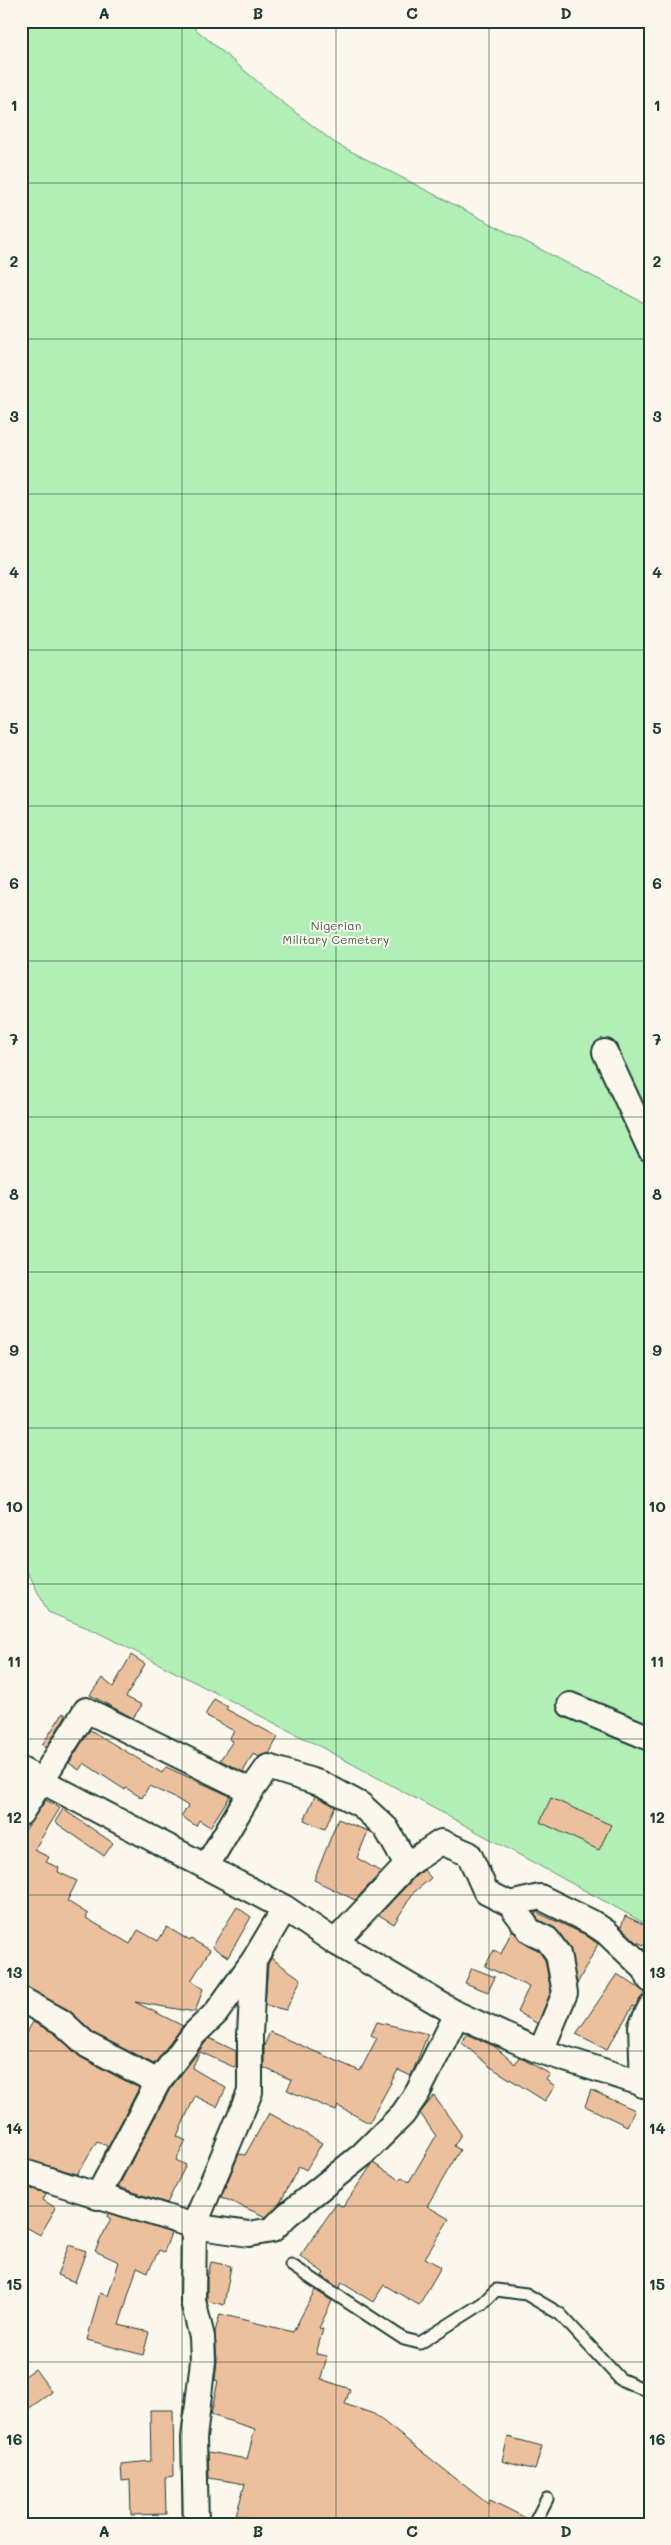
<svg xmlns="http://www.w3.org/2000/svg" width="671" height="2545" viewBox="0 0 671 2545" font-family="Mali,sans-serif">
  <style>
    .green { fill: #b1efb6; stroke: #689675 }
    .building { fill: #edc09d; stroke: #1f3d34 }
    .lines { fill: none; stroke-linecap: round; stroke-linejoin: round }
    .lane-casing { stroke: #1f3d34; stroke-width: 15 }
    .street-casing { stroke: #1f3d34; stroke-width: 28 }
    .lane { stroke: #fbf7ec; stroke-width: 11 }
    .street { stroke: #fbf7ec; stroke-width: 24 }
    .grid { fill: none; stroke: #1f3d34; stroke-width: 1; stroke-opacity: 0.55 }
    .labels { text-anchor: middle; stroke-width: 4; stroke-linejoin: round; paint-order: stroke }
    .park-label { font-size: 12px; fill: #3c614e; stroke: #fbf7ec }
    .neatline { fill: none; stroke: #1f3d34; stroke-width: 2 }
    .grid-label { font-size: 16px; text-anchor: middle; font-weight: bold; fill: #1f3d34 }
  </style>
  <rect width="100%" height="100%" fill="#fbf7ec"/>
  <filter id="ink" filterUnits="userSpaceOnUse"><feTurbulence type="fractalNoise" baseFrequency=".02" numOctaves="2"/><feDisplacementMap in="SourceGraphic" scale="10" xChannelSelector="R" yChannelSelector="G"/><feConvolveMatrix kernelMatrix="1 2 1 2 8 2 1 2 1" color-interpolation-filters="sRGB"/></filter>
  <g filter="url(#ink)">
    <!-- green -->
    <path class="green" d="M 21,21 L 186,21 L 277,98 L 335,143 L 650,306 L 650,1926 L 321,1747 L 95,1631 L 48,1612 L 21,1559 Z"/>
    <!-- building -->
    <path class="building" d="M 131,1655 L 145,1664 L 126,1697 L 142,1705 L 133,1718 L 90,1695 L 102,1678 L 113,1687 Z
      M 214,1699 L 228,1707 L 226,1709 L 278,1737 L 269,1754 L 260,1757 L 253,1754 L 243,1772 L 220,1760 L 233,1741 L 229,1739 L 234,1731 L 205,1715 Z
      M 63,1713 L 66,1715 L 46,1748 L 42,1745 Z
      M 90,1730 L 162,1773 L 166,1767 L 230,1796 L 210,1827 L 199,1820 L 196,1826 L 181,1816 L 188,1806 L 177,1799 L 149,1786 L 142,1798 L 126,1788 L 125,1790 L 84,1763 L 79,1770 L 69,1763 Z
      M 315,1796 L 335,1806 L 325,1829 L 304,1820 Z
      M 551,1798 L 611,1825 L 599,1850 L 540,1822 Z
      M 46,1800 L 60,1808 L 34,1850 L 49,1857 L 46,1862 L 59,1868 L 58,1872 L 77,1881 L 67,1901 L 88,1914 L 86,1918 L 130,1944 L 138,1930 L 158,1941 L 167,1927 L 190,1941 L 191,1939 L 210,1950 L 191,1981 L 203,1989 L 195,2012 L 135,2002 L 183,2026 L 154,2064 L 95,2034 L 69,2010 L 21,1985 L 21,1836 Z
      M 63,1809 L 113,1843 L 104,1856 L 55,1822 Z
      M 338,1819 L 368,1831 L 357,1858 L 381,1872 L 355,1900 L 314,1880 Z
      M 424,1870 L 431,1878 L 413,1893 L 394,1924 L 379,1915 L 416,1876 Z
      M 237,1907 L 251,1917 L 228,1957 L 212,1947 Z
      M 536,1912 L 584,1934 L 598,1944 L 577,1984 L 569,1946 L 558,1931 L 539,1920 L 535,1915 Z
      M 625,1916 L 650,1927 L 650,1948 L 637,1942 L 621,1927 Z
      M 512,1930 L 524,1943 L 538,1950 L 545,1960 L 551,1991 L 538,2024 L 517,2012 L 529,1987 L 485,1966 L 494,1950 L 501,1954 Z
      M 271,1958 L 301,1979 L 286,2010 L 265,2005 L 268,1964 Z
      M 472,1968 L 495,1977 L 488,1992 L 465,1983 Z
      M 617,1974 L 645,1992 L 635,2007 L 633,2006 L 607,2049 L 576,2034 Z
      M 33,2022 L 54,2033 L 80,2057 L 139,2088 L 104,2155 L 107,2146 L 97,2141 L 77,2174 L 21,2158 L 21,2042 Z
      M 377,2022 L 428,2034 L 411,2076 L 398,2070 L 369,2123 L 338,2106 L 336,2111 L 287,2090 L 292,2080 L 264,2068 L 264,2046 L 270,2032 L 360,2071 L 377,2038 L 371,2035 Z
      M 467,2034 L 494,2046 L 515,2064 L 519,2057 L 550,2074 L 546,2080 L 555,2086 L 545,2101 L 489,2066 L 461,2042 Z
      M 209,2038 L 236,2051 L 236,2068 L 200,2052 L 192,2068 L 226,2088 L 217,2107 L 195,2096 L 177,2136 L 186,2141 L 176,2160 L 186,2165 L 167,2203 L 118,2187 L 170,2089 Z
      M 591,2090 L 635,2110 L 627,2126 L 585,2106 Z
      M 434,2096 L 461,2134 L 454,2146 L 460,2150 L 427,2206 L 449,2219 L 425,2258 L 441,2267 L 419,2305 L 384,2285 L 373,2302 L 342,2283 L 339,2288 L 322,2276 L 324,2273 L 300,2256 L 337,2203 L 343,2207 L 373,2163 L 400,2180 L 402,2177 L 409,2182 L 436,2136 L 420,2113 Z
      M 269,2113 L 322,2143 L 306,2170 L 299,2166 L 280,2203 L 266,2217 L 221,2197 L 239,2154 L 245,2155 Z
      M 21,2186 L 46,2193 L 43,2200 L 56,2208 L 40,2235 L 21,2224 Z
      M 109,2213 L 171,2233 L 164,2252 L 159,2250 L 148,2272 L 137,2267 L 119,2325 L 149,2332 L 143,2355 L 87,2340 L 100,2293 L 108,2296 L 119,2262 L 95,2251 L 111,2218 L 108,2217 Z
      M 69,2245 L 86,2251 L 75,2282 L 57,2275 Z
      M 211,2262 L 231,2266 L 224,2305 L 207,2301 L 207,2279 Z
      M 315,2290 L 332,2301 L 319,2328 L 323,2329 L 316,2354 L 327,2356 L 321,2379 L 350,2389 L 345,2404 L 374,2414 L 488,2504 L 490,2500 L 528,2519 L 527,2524 L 270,2524 L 236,2515 L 245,2484 L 209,2478 L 208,2452 L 247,2459 L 255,2429 L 211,2415 L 218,2381 L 215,2380 L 217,2361 L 215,2332 L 220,2314 L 293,2332 Z
      M 35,2369 L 52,2392 L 21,2414 L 21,2379 Z
      M 150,2410 L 173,2410 L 174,2476 L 165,2477 L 166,2514 L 131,2515 L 130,2480 L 122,2481 L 121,2464 L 151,2461 Z
      M 508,2437 L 542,2446 L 535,2470 L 502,2461 Z"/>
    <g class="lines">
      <!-- lane casing -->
      <g class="lane-casing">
        <path id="lane" d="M 291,2265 L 404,2339 L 420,2343 L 483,2303 L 496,2290 L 526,2294 L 560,2314 L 620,2379 L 650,2392
          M 534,2524 L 547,2499"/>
      </g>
      <!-- street casing -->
      <g class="street-casing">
        <path id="street" d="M 605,1052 L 650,1149
          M 570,1705 L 650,1738
          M 21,1770 L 285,1908 L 335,1942 L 457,2014 L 537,2050 L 650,2086
          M 21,1813 L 86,1710 L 251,1791 L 268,1767 L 322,1784 L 361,1805 L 386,1828 L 407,1865 L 335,1942
          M 407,1865 L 441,1842 L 469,1854 L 486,1892 L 510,1904 L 530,1931 L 547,1939 L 558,1954 L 565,1993 L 541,2051
          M 206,1867 L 251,1791
          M 510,1904 L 540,1897 L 591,1922 L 606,1932 L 645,1969 L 650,1980
          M 254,1960 L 250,2034 L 250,2092 L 194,2226 L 249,2234 L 272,2230 L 287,2215 L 362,2155 L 403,2114 L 418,2092 L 457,2014
          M 21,1999 L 62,2022 L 87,2045 L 158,2082
          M 643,2085 L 641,2026 L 650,2008
          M 21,2171 L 194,2226 L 193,2301 L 202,2337 L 203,2361 L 194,2438 L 196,2524
          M 97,2197 L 158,2082 L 194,2034 L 216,2013 L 254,1960 L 285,1908"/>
      </g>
      <!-- lane -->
      <use href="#lane" class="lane"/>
      <!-- street -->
      <use href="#street" class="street"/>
    </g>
  </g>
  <!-- grid -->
  <path class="grid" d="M 182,21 L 182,2524M 336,21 L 336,2524M 489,21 L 489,2524M 21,183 L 650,183M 21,339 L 650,339M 21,494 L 650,494M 21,650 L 650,650M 21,806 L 650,806M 21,961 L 650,961M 21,1117 L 650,1117M 21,1272 L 650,1272M 21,1428 L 650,1428M 21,1584 L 650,1584M 21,1739 L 650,1739M 21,1895 L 650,1895M 21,2051 L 650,2051M 21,2206 L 650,2206M 21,2362 L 650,2362"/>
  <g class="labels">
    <!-- park labels -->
    <g class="park-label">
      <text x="336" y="930">Nigerian<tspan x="336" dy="14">Military Cemetery</tspan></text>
    </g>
  </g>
  <!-- margin -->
  <rect width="671" height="2545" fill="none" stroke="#fbf7ec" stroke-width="55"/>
  <rect x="28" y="28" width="616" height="2490" class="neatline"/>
  <g class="grid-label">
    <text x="104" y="19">A</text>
    <text x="258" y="19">B</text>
    <text x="412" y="19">C</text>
    <text x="566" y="19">D</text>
    <text x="14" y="111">1</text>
    <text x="657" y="111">1</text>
    <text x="14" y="267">2</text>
    <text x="657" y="267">2</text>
    <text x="14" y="422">3</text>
    <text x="657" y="422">3</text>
    <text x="14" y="578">4</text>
    <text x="657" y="578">4</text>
    <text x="14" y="734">5</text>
    <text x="657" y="734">5</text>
    <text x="14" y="889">6</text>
    <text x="657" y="889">6</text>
    <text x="14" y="1045">7</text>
    <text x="657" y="1045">7</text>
    <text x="14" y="1200">8</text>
    <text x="657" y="1200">8</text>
    <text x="14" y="1356">9</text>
    <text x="657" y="1356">9</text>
    <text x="14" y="1512">10</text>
    <text x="657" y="1512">10</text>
    <text x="14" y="1667">11</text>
    <text x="657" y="1667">11</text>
    <text x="14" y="1823">12</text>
    <text x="657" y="1823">12</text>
    <text x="14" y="1978">13</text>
    <text x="657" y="1978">13</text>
    <text x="14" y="2134">14</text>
    <text x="657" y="2134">14</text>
    <text x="14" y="2290">15</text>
    <text x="657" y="2290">15</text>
    <text x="14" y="2445">16</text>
    <text x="657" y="2445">16</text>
    <text x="104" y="2537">A</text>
    <text x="258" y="2537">B</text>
    <text x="412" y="2537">C</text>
    <text x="566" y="2537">D</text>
  </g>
</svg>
